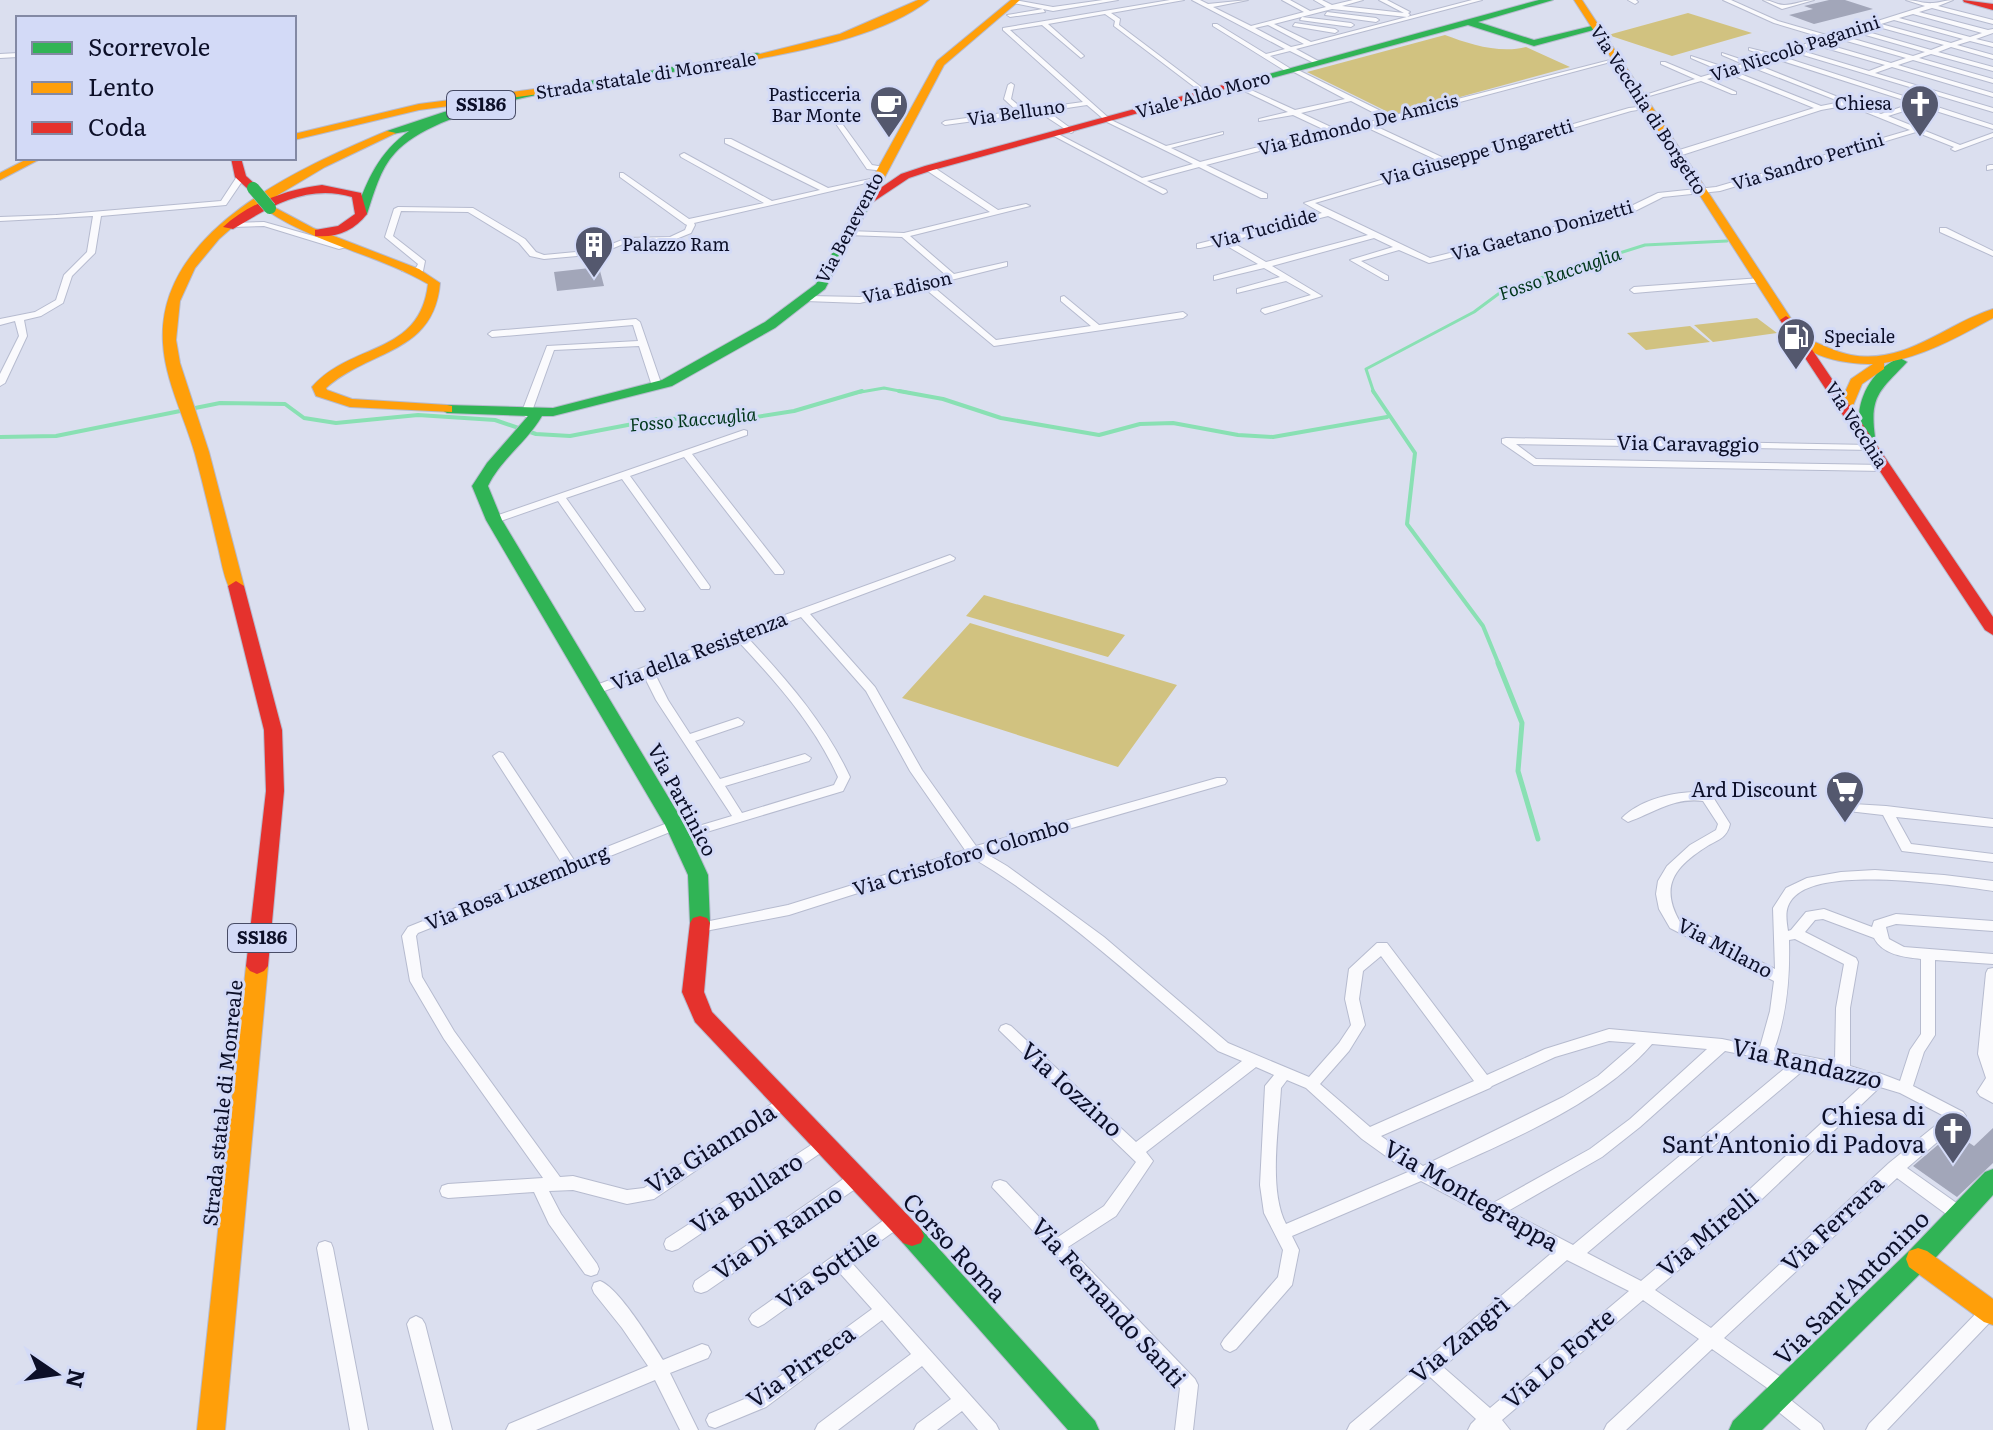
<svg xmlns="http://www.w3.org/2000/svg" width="1993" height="1430" viewBox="0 0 1993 1430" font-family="Literata,serif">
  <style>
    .green { fill: #d1c280 }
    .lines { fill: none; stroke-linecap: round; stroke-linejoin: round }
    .stream-far2 { stroke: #89e0b3; stroke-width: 3 }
    .stream-far1 { stroke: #89e0b3; stroke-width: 4 }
    .stream { stroke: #89e0b3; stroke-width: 5 }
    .building { fill: #a2a6b9 }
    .street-casing { stroke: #b6bbcf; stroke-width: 2 }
    .fast-casing { stroke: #b6bbcf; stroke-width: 2 }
    .slow-casing { stroke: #b6bbcf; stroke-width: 2 }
    .jam-casing { stroke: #b6bbcf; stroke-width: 2 }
    .street { fill: #fafafd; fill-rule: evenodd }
    .fast { fill: #30b455; fill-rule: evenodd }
    .slow { fill: #ff9f0a; fill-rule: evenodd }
    .jam { fill: #e5322d; fill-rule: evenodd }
    .fast-bridge-casing { stroke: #b6bbcf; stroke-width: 13; stroke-linecap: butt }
    .fast-bridge { stroke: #30b455; stroke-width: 12 }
    .labels { text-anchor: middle; stroke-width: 6; stroke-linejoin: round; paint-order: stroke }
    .far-street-label { font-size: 18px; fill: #0c0f28; stroke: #d3daf7 }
    .far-poi-label { font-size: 18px; fill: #0c0f28; stroke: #d3daf7; text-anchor: end }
    .shield { fill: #d3daf7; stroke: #484c66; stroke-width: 2 }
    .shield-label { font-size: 18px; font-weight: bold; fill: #0c0f28 }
    .far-water-label { font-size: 18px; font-style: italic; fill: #00361b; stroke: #d3daf7 }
    .street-label { font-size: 20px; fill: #0c0f28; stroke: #d3daf7 }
    .poi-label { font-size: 20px; fill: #0c0f28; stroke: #d3daf7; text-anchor: end }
    .near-street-label { font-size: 24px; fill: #0c0f28; stroke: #d3daf7 }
    .near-poi-label { font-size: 24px; fill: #0c0f28; stroke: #d3daf7; text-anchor: end }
  </style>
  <rect width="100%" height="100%" fill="#dbdfef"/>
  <!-- green -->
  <path class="green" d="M 1688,13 L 1752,33 L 1672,56 L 1608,35 Z
    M 1445,35 C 1469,44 1500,54 1526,47 L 1570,67 L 1394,115 L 1307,72 Z
    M 1757,318 L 1777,333 L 1713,342 L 1694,325 Z
    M 1690,326 L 1710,342 L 1646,350 L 1627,333 Z
    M 984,595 L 1125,635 L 1108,657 L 966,616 Z
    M 970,623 L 1177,685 L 1118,767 L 902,698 Z"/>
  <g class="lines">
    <!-- stream-far2 -->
    <path class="stream-far2" d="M 855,393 L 884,388 L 910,393
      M 1374,393 L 1366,369 L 1474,312 L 1505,289 L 1645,245 L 1727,241"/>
    <!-- stream-far1 -->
    <path class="stream-far1" d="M 899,391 L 943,399 L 1001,418 L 1099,435 L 1140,424 L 1173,423 L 1238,435 L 1273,437 L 1387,417
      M 1373,391 L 1415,453 L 1407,524 L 1483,626 L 1499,665
      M 0,437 L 56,436 L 220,403 L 285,404 L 304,418 L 336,423 L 418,415 L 495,420 L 536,434 L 570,436 L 659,419 L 750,418 L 794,411 L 862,391"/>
    <!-- stream -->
    <path class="stream" d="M 1498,663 L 1522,723 L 1518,771 L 1538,839"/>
  </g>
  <!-- building -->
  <path class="building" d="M 1829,0 L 1845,0 L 1873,9 L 1814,24 L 1789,15 L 1813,9 L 1804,6 Z
    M 599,267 L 604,286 L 557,291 L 554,272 Z
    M 1993,1128 L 1993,1163 L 1957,1197 L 1913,1166 L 1953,1132 L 1974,1146 Z"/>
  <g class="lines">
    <!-- street casing -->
    <g class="street-casing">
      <path id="street" d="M 1015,0 L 1053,7 L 1103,0 L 1118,0 L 1053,11 L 1013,3 Z
        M 1170,0 L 1184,0 L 1111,13 L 1120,19 L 1119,25 L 1209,93 L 1209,95 L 1205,95 L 1114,26 L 1115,21 L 1105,14 L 1048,24 L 1083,55 L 1084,56 L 1081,58 L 1042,25 L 1010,30 L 1111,120 L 1166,146 L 1223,132 L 1223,134 L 1171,148 L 1200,162 L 1325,130 L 1293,115 L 1259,121 L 1259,119 L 1288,112 L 1236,87 L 1236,85 L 1240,85 L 1295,110 L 1345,99 L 1292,71 L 1287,72 L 1213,26 L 1213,24 L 1217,24 L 1266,54 L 1285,49 L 1192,0 L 1200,0 L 1208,4 L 1248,0 L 1213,7 L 1251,26 L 1304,12 L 1282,0 L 1290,0 L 1310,11 L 1326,7 L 1314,0 L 1322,0 L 1332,5 L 1353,0 L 1363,0 L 1342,6 L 1404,13 L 1379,0 L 1387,0 L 1410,12 L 1408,13 L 1410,15 L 1407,17 L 1332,9 L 1274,24 L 1311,42 L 1472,0 L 1482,0 L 1296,49 L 1320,62 L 1320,64 L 1316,64 L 1290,51 L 1270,56 L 1291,69 L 1296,69 L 1391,116 L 1618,58 L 1618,60 L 1373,125 L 1448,160 L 1629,108 L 1647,106 L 1650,108 L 1631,111 L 1315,203 L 1430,258 L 1625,209 L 1658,193 L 1716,187 L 1910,130 L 1848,105 L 1821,110 L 1679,156 L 1673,156 L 1673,152 L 1814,108 L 1727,73 L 1707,79 L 1736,92 L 1736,94 L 1732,94 L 1701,81 L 1639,99 L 1639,97 L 1695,79 L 1661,64 L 1661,62 L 1665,62 L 1701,77 L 1721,71 L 1691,58 L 1691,56 L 1727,68 L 1743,64 L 1722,55 L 1722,53 L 1749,62 L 1767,56 L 1749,50 L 1749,48 L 1773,54 L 1824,38 L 1774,23 L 1723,0 L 1731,0 L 1778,21 L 1830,36 L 1925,6 L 1906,0 C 1915,0 1925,4 1933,3 C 1940,3 1945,0 1953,0 L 1938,6 L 1993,20 L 1993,24 L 1932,8 L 1919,12 L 1988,30 L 1993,29 L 1993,33 L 1976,39 L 1993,43 L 1993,47 L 1970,41 L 1957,45 L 1993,55 L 1993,59 L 1951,47 L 1938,52 L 1993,67 L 1993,71 L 1931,54 L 1919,58 L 1993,79 L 1993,83 L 1913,60 L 1898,65 L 1993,93 L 1993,97 L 1892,67 L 1875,73 L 1993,108 L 1993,112 L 1793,52 L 1780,56 L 1993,125 L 1993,129 L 1920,106 L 1888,116 L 1960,145 L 1993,133 L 1993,137 L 1955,151 L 1951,149 L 1954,147 L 1916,132 L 1720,191 L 1663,197 L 1631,213 L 1429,263 L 1399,250 L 1361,261 L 1388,276 L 1388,280 L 1385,280 L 1350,260 L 1393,247 L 1374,238 L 1272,266 L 1322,296 L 1265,314 L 1261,311 L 1262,309 L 1311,295 L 1286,281 L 1237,293 L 1237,289 L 1280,277 L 1264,268 L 1214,280 L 1214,276 L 1258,264 L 1222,243 L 1200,248 L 1197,248 L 1197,244 L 1322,213 L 1304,203 L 1441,162 L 1366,127 L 1344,133 L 1332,132 L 1206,165 L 1267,194 L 1267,198 L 1261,198 L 1199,167 L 1147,181 L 1166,190 L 1167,192 L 1163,194 L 1054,136 L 1054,134 L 1058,134 L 1142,178 L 1193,164 L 1107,122 L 1087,105 L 1047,111 L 1073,130 L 1073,132 L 1071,133 L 1039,112 L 945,125 L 942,123 L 945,121 L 1017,111 L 1004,99 L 1008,85 L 1011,83 L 1014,85 L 1011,99 L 1024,110 L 1083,102 L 1003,30 L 1003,28 ZM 1913,14 L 1982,33 L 1970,37 L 1899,18 ZM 1894,20 L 1963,39 L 1951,43 L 1881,24 ZM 1268,25 L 1304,44 L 1291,47 L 1255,28 ZM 1875,26 L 1944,45 L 1931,50 L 1861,30 ZM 1855,32 L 1925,52 L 1913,56 L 1843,36 ZM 1836,38 L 1906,58 L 1891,63 L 1822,43 ZM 1815,45 L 1885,65 L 1869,71 L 1799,50 ZM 1773,58 L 1913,103 L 1881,114 L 1755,64 ZM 1749,66 L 1841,102 L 1821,106 L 1733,71 ZM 1351,101 L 1384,118 L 1344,129 L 1333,128 L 1301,113 ZM 1328,216 L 1368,235 L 1266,262 L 1230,241 Z
        M 1628,0 L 1636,0 L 1638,2 L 1635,4 Z
        M 1763,0 C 1771,0 1777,5 1784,5 C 1794,5 1804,0 1814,0 L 1782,9 Z
        M 1043,9 L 1045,12 L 1010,17 L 1007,15 Z
        M 1327,12 L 1376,18 L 1379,20 L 1376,22 L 1325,15 Z
        M 1302,17 L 1351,23 L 1354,25 L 1351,27 L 1300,20 Z
        M 1295,23 L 1335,29 L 1338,31 L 1335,33 L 1293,26 Z
        M 18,53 L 18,57 L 0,58 L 0,54 Z
        M 831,114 L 835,114 L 872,165 L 884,167 L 884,171 L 867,169 L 830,115 Z
        M 725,139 L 731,139 L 828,188 L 875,178 L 879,180 L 694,223 L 695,225 L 691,233 L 671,241 L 628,242 L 599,254 L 544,259 L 530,256 L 519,243 L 468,212 L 401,211 L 393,236 L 425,261 L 423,271 L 419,273 L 402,271 L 401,269 L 405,267 L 416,268 L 418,264 L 385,237 L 394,209 L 398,207 L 473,208 L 525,239 L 536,252 L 544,255 L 597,250 L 627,238 L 670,237 L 685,230 L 687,225 L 685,224 L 620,177 L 620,173 L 623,173 L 689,219 L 764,203 L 681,157 L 680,155 L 684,153 L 772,201 L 820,190 L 725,143 Z
        M 1990,165 L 1993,165 L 1993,169 L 1987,170 L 1987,166 Z
        M 926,166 L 932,166 L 998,210 L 1026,204 L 1030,206 L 910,236 L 954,274 L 1007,262 L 1007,266 L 931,285 L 996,340 L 1091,326 L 1061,301 L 1061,297 L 1064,296 L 1099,325 L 1183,312 L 1187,315 L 1183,318 L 994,346 L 923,287 L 860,303 L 806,301 L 806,297 L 809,296 L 860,297 L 947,276 L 902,237 L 848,235 L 844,233 L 848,231 L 904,233 L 990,212 L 926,170 Z
        M 238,175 L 245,177 L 226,205 L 101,216 L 95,253 L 72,276 L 63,303 L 41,316 L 24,320 L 27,336 L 5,383 L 0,386 L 0,374 L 19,336 L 15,321 L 0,325 L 0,319 L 35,312 L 56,300 L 64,275 L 87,252 L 93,216 L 0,221 L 0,217 L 56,215 L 221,201 Z
        M 264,222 L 345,245 L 346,247 L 339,249 L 264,226 L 233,227 L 229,225 L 233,223 Z
        M 1940,228 L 1946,228 L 1993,251 L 1993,256 L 1940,232 Z
        M 1761,278 L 1765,280 L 1764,282 L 1634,293 L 1630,290 L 1634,287 Z
        M 636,319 L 640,322 L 662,386 L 660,388 L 654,388 L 652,386 L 639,346 L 554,350 L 531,414 L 526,417 L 521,414 L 547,346 L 638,341 L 633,325 L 492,337 L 488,334 L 492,331 Z
        M 744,430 L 747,431 L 747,435 L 692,454 L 783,570 L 784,572 L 783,574 L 775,574 L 684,457 L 630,476 L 709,585 L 710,587 L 709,589 L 701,589 L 622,479 L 566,498 L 645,609 L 643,611 L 635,611 L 558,501 L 498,522 L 494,523 L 489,520 L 490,518 Z
        M 1506,438 L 1870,445 L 1873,446 L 1873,450 L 1516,444 L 1536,459 L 1884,465 L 1889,468 L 1884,471 L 1534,465 L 1502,443 L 1502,439 Z
        M 950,555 L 955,558 L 954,560 L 810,614 L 875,687 L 922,770 L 976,846 L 1217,778 L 1225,778 L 1227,781 L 1225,784 L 985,853 L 1007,866 L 1104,937 L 1228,1043 L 1309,1077 L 1339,1043 L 1351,1025 L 1345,999 L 1349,969 L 1377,943 L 1387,943 L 1487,1075 L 1545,1049 L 1609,1029 L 1722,1039 L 1760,1047 L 1770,1011 L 1774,981 L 1670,928 L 1659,909 L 1656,894 L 1658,881 L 1667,866 L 1690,845 L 1716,830 L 1718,824 L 1703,801 C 1674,797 1654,813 1628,822 L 1622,818 C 1642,798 1684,788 1711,794 L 1730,824 C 1727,837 1720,839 1709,845 C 1677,865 1658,884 1680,922 L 1775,969 L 1773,908 L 1786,888 L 1807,878 L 1841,872 L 1875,870 L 1944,875 L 1993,881 L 1993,891 C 1951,885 1827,866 1795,896 C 1784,906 1786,918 1788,931 L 1791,930 L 1806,912 L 1824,909 L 1872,927 L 1874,921 L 1896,914 L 1993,921 L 1993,931 L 1896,924 L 1886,927 L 1889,939 L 1904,947 L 1993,954 L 1993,964 L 1935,960 L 1935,1035 L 1924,1052 L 1913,1086 L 1963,1112 L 1966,1116 L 1963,1120 L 1907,1168 L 1965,1209 L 1967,1214 L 1965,1219 L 1959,1221 L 1953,1219 L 1897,1178 L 1724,1338 L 1791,1384 L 1794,1390 L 1791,1396 L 1787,1397 L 1821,1424 L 1824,1430 L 1801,1430 L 1770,1405 L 1767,1399 L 1770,1393 L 1773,1392 L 1712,1349 L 1626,1430 L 1604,1430 L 1607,1424 L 1699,1339 L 1643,1300 L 1502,1420 L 1510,1430 L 1468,1430 L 1471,1424 L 1476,1419 L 1430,1377 L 1369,1430 L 1347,1430 L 1350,1424 L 1421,1364 L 1423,1359 L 1429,1357 L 1554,1251 L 1421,1181 L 1292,1236 L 1299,1250 L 1292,1285 L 1236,1349 L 1230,1352 L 1224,1349 L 1221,1344 L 1224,1339 L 1278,1277 L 1283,1250 L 1264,1213 L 1260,1185 L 1265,1086 L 1274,1075 L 1256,1067 L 1146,1152 L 1153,1161 L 1116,1216 L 1068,1247 L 1195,1379 L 1198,1385 L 1193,1430 L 1175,1430 L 1180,1388 L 992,1187 L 994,1182 L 1000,1180 L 1006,1182 L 1058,1237 L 1104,1206 L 1136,1162 L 999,1030 L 1001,1026 L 1006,1024 L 1011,1026 L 1136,1142 L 1242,1061 L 1218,1051 C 1139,983 1061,910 971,857 L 789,915 L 700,932 L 695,930 L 693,927 L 695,924 L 788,905 L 965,850 L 910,771 L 866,691 L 801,617 L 747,637 C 788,681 825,723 850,777 L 843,791 L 680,840 L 675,839 L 673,836 L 675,833 L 732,816 L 656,700 L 644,676 L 599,693 L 595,694 L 589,690 L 591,687 L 735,633 ZM 738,641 C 777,683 814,724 838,777 L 834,785 L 742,813 L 725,786 L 809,761 L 811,758 L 805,754 L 720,779 L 695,741 L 742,725 L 744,722 L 738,718 L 690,734 L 668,700 L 654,672 ZM 1823,919 L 1874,938 C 1883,955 1904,957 1921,959 L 1921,1034 L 1910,1050 L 1900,1081 L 1879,1073 L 1876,1074 L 1850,1066 L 1850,1008 L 1858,962 L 1856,958 L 1805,932 L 1815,920 ZM 1795,939 L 1844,964 L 1836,1008 L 1835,1062 L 1774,1050 C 1787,1014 1790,978 1789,940 ZM 1381,956 L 1474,1081 L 1370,1127 L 1320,1084 L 1349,1051 L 1365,1025 L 1359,999 L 1363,971 ZM 1609,1041 L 1636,1043 L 1598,1076 L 1563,1097 L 1423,1166 L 1381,1136 L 1490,1088 L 1492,1086 L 1555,1057 ZM 1652,1044 L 1707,1049 L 1630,1119 L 1590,1149 L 1493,1203 L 1436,1174 C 1508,1141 1599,1105 1652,1044 ZM 1725,1051 L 1790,1064 L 1573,1245 L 1508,1211 L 1602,1157 L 1640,1127 ZM 1806,1068 L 1842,1075 L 1866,1082 L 1750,1189 L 1641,1281 L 1587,1253 ZM 1287,1080 L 1306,1088 L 1362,1139 L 1408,1172 L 1286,1224 C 1268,1190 1279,1126 1281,1088 ZM 1880,1087 L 1900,1093 L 1946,1117 L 1889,1163 L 1711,1328 L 1655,1290 L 1762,1199 ZM 1567,1260 L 1629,1291 L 1490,1408 L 1443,1367 Z
        M 499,752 L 503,753 L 574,860 L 670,822 L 680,822 L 681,825 L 680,828 L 418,933 L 416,936 L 422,977 L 454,1031 L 560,1177 L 573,1176 L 627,1190 L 644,1188 L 779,1099 L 784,1097 L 789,1099 L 792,1103 L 789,1107 L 654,1199 L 627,1204 L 573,1190 L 549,1191 L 561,1214 L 597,1264 L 599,1269 L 597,1274 L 591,1276 L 585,1274 L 549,1224 L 534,1192 L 448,1198 L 442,1196 L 440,1191 L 442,1186 L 448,1184 L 543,1178 L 444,1039 L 410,981 L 402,936 L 408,927 L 563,865 L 493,756 Z
        M 1853,804 L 1886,806 L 1993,819 L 1993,827 L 1896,817 L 1911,844 L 1993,854 L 1993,862 L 1902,851 L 1883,815 L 1848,811 L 1847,808 L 1848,805 Z
        M 1993,968 L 1993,1103 L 1980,1096 L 1977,1092 L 1986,1078 L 1978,1054 L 1986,973 L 1988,969 Z
        M 822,1138 L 828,1140 L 830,1144 L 828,1148 L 678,1249 L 672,1251 L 666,1249 L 664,1244 L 666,1239 Z
        M 855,1173 L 861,1175 L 863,1180 L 861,1185 L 707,1291 L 701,1293 L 695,1291 L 693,1286 L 695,1281 L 849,1175 Z
        M 897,1213 L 903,1215 L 905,1220 L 903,1225 L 851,1262 L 996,1424 L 999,1430 L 978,1430 L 962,1411 L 937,1430 L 914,1430 L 917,1424 L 951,1399 L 922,1366 L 838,1430 L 815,1430 L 818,1424 L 911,1354 L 882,1320 L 766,1407 L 715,1428 L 709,1426 L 706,1420 L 709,1414 L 754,1395 L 872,1309 L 838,1271 L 764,1324 L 758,1327 L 752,1324 L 749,1319 L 752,1314 L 891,1215 Z
        M 325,1241 L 331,1243 L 333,1248 L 368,1430 L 350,1430 L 317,1248 L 319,1243 Z
        M 600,1281 C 618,1287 652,1342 663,1360 L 702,1344 L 708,1346 L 711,1352 L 708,1358 L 670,1373 L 698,1430 L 680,1430 L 655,1380 L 536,1430 L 506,1430 L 509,1424 L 648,1366 L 622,1328 L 594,1293 L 592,1288 L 594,1283 Z
        M 1993,1300 L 1993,1319 L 1887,1430 L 1866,1430 L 1869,1424 L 1987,1302 Z
        M 416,1316 L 422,1319 L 425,1324 L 452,1430 L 434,1430 L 407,1324 L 410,1319 Z"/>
    </g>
    <!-- fast casing -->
    <g class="fast-casing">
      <path id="fast" d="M 1539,0 L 1553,0 L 1478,22 L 1534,40 L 1596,25 L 1601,28 L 1534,46 L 1468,25 L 1231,89 L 1222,87 Z
        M 757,53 L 760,54 L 760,58 C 674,76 451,91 395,153 C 380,169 374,193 367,214 L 361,217 L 355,214 C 367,180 379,152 409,131 L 387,135 L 387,131 L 444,112 L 518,93 Z
        M 872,187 L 878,190 L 825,289 L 775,328 L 672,386 L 553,416 L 542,416 C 527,442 501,459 488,486 L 502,520 L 685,825 L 708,875 L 710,923 L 707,928 L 693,928 L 690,923 L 688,875 L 665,825 L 486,520 L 472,486 L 487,463 L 528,416 L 447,413 L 440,409 L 447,405 L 553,408 L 662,380 L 765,322 L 816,284 L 866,190 Z
        M 1900,358 L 1907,362 C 1881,390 1869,395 1875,437 L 1868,441 L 1863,440 C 1850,410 1869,369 1900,358 Z
        M 1993,1169 L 1993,1195 L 1927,1267 L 1762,1430 L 1729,1430 L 1733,1421 L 1909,1251 L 1985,1172 Z
        M 912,1226 L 921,1229 L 1095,1421 L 1099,1430 L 1068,1430 L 903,1243 L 900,1236 L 903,1229 Z"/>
    </g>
    <!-- slow casing -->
    <g class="slow-casing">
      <path id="slow" d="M 918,0 L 929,0 C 886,34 811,49 757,59 L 752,56 L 840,34 Z
        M 1011,0 L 1020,0 L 944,65 L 878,190 L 868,192 L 866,190 L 937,61 Z
        M 1574,0 L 1582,0 L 1792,320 L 1791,323 L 1780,320 Z
        M 550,87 L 555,90 L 554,92 L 419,110 L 294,140 L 294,134 L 419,104 Z
        M 387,131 L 396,133 L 325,167 L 251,211 L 219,239 L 195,268 L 180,301 L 176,340 L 180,363 L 209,452 L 244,586 L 242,589 L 230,589 C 223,576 221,558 217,543 C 210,513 203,484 195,454 C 185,418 165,381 163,343 C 156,230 302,167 387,131 Z
        M 29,158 L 42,158 L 0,180 L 0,173 Z
        M 270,205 L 313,228 L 419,269 L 440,283 C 434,354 370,349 326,388 L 327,390 L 352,399 L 447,405 L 452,406 L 452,412 L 350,407 L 316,396 L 312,387 C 351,342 420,356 428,284 C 376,254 316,244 266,210 L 264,208 Z
        M 1993,309 L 1993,318 C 1958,337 1924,356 1884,363 L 1884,369 L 1862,384 L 1852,408 L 1845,412 L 1838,408 L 1851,379 L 1873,364 C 1847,364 1817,359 1797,342 L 1804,338 C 1820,343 1834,352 1851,355 C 1906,365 1945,324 1993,309 Z
        M 257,958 L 264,961 L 268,966 L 225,1430 L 197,1430 L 246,966 L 250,961 Z
        M 1918,1248 L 1927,1251 L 1993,1299 L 1993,1325 L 1984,1322 L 1909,1267 L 1906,1259 L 1909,1251 Z"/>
    </g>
    <!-- jam casing -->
    <g class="jam-casing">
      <path id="jam" d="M 1963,0 L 1993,4 L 1993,10 L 1964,2 Z
        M 1223,85 L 1232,87 L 933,170 L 909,178 L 870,204 L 860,202 L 901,174 L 925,166 Z
        M 231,158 L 241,158 L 246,176 L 257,186 L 257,190 L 249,190 L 235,177 Z
        M 322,185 L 361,193 L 367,214 C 354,231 336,238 315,236 L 315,230 L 338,226 L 355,214 L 352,197 C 307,184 271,206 233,229 L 223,227 C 249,203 288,189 322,185 Z
        M 1786,316 L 1792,320 L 1993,617 L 1993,635 L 1985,630 L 1780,320 Z
        M 236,581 L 244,586 L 282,730 L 284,791 L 268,966 L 264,971 L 257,974 L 250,971 L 246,966 L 266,791 L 264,730 L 228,586 Z
        M 700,916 L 707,918 L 710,923 L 704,992 L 712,1012 L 921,1229 L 924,1236 L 921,1243 L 912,1246 L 903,1243 L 695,1022 L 682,992 L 690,923 L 693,918 Z"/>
    </g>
    <!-- street -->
    <use href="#street" class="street"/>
    <!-- fast -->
    <use href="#fast" class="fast"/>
    <!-- slow -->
    <use href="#slow" class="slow"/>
    <!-- jam -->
    <use href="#jam" class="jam"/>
    <!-- fast-bridge casing -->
    <g class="fast-bridge-casing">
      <path id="fast-bridge" d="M 253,188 L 270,208"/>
    </g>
    <!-- fast-bridge -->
    <use href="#fast-bridge" class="fast-bridge"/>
  </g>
  <!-- icons -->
  <defs>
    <g id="church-pin" transform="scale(2)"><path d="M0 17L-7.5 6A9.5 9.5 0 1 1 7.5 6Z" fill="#54586e" stroke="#d3daf7"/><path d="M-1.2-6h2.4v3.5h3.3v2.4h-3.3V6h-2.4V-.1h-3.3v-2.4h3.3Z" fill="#fff"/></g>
    <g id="cafe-pin" transform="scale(2)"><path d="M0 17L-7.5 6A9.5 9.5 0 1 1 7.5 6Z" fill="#54586e" stroke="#d3daf7"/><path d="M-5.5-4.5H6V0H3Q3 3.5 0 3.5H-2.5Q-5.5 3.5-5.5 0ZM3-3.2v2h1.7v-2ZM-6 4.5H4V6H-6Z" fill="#fff"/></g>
    <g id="building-pin" transform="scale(2)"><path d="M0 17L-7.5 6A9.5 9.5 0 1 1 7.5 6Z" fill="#54586e" stroke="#d3daf7"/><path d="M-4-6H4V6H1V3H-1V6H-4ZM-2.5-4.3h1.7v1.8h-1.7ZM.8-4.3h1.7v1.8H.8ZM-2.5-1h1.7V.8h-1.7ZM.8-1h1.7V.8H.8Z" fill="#fff"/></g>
    <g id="fuel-pin" transform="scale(2)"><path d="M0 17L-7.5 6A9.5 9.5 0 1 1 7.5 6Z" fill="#54586e" stroke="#d3daf7"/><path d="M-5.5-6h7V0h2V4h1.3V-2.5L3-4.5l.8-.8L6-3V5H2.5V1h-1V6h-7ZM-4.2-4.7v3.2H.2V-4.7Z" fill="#fff"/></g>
    <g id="supermarket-pin" transform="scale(2)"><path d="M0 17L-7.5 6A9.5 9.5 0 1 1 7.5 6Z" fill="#54586e" stroke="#d3daf7"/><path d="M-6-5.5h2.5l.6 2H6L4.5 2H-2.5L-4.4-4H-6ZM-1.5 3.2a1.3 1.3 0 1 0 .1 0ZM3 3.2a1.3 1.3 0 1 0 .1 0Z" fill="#fff"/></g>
  </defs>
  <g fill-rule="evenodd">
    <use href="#church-pin" x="1920" y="104"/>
    <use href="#cafe-pin" x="889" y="105"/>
    <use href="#building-pin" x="594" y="245"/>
    <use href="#fuel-pin" x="1796" y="337"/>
    <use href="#supermarket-pin" x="1845" y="790"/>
    <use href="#church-pin" x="1953" y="1131"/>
  </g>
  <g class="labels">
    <!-- far-street labels -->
    <g class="far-street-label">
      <text transform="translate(1795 49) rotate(-18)" y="6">Via Niccolò Paganini</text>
      <text transform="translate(646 76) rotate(-9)" y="6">Strada statale di Monreale</text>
      <text transform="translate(1203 95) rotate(-15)" y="6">Viale Aldo Moro</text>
      <text transform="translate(1648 110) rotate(57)" y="6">Via Vecchia di Borgetto</text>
      <text transform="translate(1016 113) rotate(-8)" y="6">Via Belluno</text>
      <text transform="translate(1358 125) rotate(-14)" y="6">Via Edmondo De Amicis</text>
      <text transform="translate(1477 153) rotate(-16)" y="6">Via Giuseppe Ungaretti</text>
      <text transform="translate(1808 162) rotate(-17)" y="6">Via Sandro Pertini</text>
      <text transform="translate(850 228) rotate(-62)" y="6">Via Benevento</text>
      <text transform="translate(1264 229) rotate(-15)" y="6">Via Tucidide</text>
      <text transform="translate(1542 231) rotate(-15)" y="6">Via Gaetano Donizetti</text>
      <text transform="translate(907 288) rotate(-13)" y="6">Via Edison</text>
      <text transform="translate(1856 425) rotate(57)" y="6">Via Vecchia</text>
    </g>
    <!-- far-poi labels -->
    <g class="far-poi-label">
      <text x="861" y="101">Pasticceria<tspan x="861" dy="21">Bar Monte</tspan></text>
      <text x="1892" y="110">Chiesa</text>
      <text x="622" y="251" text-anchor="start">Palazzo Ram</text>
      <text x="1824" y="343" text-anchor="start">Speciale</text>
    </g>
    <!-- shield labels -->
    <g class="shield">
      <rect x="447" y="91" width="68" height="28" rx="6"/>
      <rect x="228" y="924" width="68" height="28" rx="6"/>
    </g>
    <g class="shield-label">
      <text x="481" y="111">SS186</text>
      <text x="262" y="944">SS186</text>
    </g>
    <!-- far-water labels -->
    <g class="far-water-label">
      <text transform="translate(1560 274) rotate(-19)" y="6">Fosso Raccuglia</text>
      <text transform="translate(693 420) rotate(-5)" y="6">Fosso Raccuglia</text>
    </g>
    <!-- street labels -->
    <g class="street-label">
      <text transform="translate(1688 444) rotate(1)" y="7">Via Caravaggio</text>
      <text transform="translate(699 651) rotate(-21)" y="7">Via della Resistenza</text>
      <text transform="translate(682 800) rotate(62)" y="7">Via Partinico</text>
      <text transform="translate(961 857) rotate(-17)" y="7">Via Cristoforo Colombo</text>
      <text transform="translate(517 888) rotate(-22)" y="7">Via Rosa Luxemburg</text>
      <text transform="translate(1725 948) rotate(28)" y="7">Via Milano</text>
      <text transform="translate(223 1103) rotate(-84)" y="7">Strada statale di Monreale</text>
    </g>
    <!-- poi labels -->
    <g class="poi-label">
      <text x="1817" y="797">Ard Discount</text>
    </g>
    <!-- near-street labels -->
    <g class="near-street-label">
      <text transform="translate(1807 1064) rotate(13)" y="8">Via Randazzo</text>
      <text transform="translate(1071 1090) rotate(42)" y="8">Via Iozzino</text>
      <text transform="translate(711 1149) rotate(-32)" y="8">Via Giannola</text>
      <text transform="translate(747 1194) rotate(-33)" y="8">Via Bullaro</text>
      <text transform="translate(1471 1196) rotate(30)" y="8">Via Montegrappa</text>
      <text transform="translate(1833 1224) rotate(-43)" y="8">Via Ferrara</text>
      <text transform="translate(778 1233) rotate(-34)" y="8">Via Di Ranno</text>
      <text transform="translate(1708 1233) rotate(-40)" y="8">Via Mirelli</text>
      <text transform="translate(954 1248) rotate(47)" y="8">Corso Roma</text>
      <text transform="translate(828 1270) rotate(-35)" y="8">Via Sottile</text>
      <text transform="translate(1852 1288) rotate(-45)" y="8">Via Sant'Antonino</text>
      <text transform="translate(1108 1303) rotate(48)" y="8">Via Fernando Santi</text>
      <text transform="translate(1460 1340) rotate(-40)" y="8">Via Zangrì</text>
      <text transform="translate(1559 1359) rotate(-41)" y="8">Via Lo Forte</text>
      <text transform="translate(801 1367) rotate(-35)" y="8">Via Pirreca</text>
    </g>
    <!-- near-poi labels -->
    <g class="near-poi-label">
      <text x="1925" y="1125">Chiesa di<tspan x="1925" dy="28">Sant'Antonio di Padova</tspan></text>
    </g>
  </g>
  <!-- legend -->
  <rect x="16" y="16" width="280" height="144" fill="#d3daf7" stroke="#8389a4" stroke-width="2"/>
  <rect x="32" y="42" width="40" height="12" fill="#30b455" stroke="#8389a4" stroke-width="2"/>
  <text x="88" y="56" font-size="24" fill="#0c0f28">Scorrevole</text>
  <rect x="32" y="82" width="40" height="12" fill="#ff9f0a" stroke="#8389a4" stroke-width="2"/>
  <text x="88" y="96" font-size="24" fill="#0c0f28">Lento</text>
  <rect x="32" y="122" width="40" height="12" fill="#e5322d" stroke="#8389a4" stroke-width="2"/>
  <text x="88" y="136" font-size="24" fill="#0c0f28">Coda</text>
  <!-- north arrow -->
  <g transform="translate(56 1374) rotate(103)" stroke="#d3daf7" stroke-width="6" paint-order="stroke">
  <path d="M0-6L14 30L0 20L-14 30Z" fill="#0c0f28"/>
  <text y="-12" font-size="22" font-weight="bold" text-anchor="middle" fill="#0c0f28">N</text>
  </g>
</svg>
